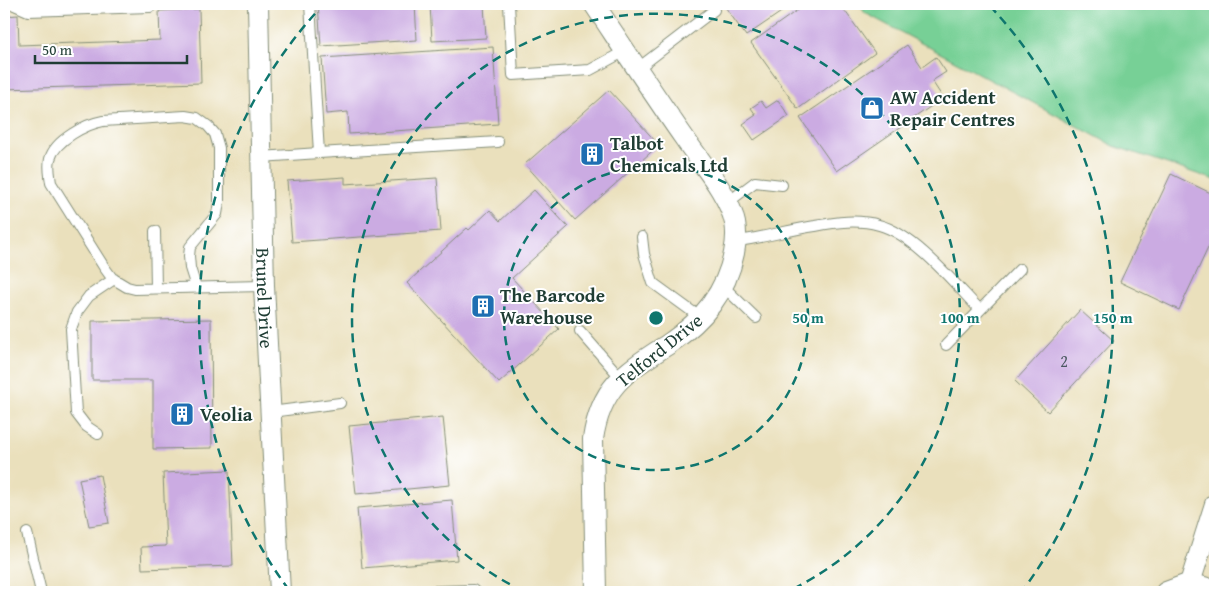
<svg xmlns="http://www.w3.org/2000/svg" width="1219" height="596" viewBox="0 0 1219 596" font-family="'Gentium Book Plus',serif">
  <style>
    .green { fill: #77d096; stroke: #4b8665 }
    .building { fill: #cbabe2 }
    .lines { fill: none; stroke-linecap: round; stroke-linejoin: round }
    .lane-casing { stroke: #848e78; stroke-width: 12 }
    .street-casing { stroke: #848e78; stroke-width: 22 }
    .lane { stroke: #fff; stroke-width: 10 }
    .street { stroke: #fff; stroke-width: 20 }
    .ring { fill: none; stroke: #0f766e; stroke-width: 2.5; stroke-dasharray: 9 6 }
    .labels { text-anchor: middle; stroke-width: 4; stroke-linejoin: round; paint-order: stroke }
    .number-label { font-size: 16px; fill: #4a5860 }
    .poi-label { font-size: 19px; font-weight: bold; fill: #1f3d34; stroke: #fff; text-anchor: start }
    .street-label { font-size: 19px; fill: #1f3d34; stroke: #fff }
    .centre { fill: #0f766e; stroke: #fff; stroke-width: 2.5 }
    .ring-label { font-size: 15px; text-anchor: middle; font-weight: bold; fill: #0f766e; stroke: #fff; stroke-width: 4; stroke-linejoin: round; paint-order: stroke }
  </style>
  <rect width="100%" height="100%" fill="#fff"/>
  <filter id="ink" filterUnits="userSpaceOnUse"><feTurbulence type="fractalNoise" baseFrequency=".02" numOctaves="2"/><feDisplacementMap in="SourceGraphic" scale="10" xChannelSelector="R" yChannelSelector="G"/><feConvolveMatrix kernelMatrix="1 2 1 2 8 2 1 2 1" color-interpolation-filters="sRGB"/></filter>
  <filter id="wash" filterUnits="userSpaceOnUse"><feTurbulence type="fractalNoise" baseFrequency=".0096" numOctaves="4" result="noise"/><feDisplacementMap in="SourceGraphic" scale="20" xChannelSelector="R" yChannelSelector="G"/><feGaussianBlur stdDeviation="1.12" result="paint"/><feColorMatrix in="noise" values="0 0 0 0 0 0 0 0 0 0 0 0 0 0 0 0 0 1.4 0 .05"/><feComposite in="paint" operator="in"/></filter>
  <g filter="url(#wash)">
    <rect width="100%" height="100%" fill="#eae0bc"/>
    <!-- green -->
    <path class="green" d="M 859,4 L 1215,4 L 1215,180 L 1114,146 L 865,13 Z"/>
    <g id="blocks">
      <!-- building -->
      <path class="building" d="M 318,4 L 415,4 L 417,40 L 321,46 Z
        M 430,4 L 484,4 L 486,38 L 432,41 Z
        M 723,4 L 793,4 L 746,36 Z
        M 806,4 L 840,4 L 875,53 L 798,109 L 751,43 Z
        M 199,9 L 201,83 L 4,89 L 4,16 L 18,15 L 19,45 L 160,40 L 159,11 Z
        M 907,45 L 922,67 L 936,57 L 946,72 L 932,81 L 943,98 L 837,171 L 800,118 Z
        M 493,47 L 498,124 L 349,134 L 348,112 L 326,114 L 322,58 Z
        M 609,90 L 659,145 L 575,220 L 525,164 Z
        M 778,100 L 789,116 L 754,140 L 743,124 L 756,115 L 751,108 L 761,101 L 766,108 Z
        M 1171,174 L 1215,195 L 1215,233 L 1179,310 L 1120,282 Z
        M 345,177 L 345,184 L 437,178 L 441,231 L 292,242 L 287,181 Z
        M 534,190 L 568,227 L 512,278 L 559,329 L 499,383 L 407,283 L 467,228 L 469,230 L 490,210 L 500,221 Z
        M 1080,310 L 1114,341 L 1048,412 L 1015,381 Z
        M 211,319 L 212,448 L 153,449 L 153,380 L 92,380 L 92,321 Z
        M 443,417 L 450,485 L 356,494 L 349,426 Z
        M 229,470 L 233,566 L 142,569 L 141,547 L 166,546 L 163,473 Z
        M 100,475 L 109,523 L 89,526 L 79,479 Z
        M 452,500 L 457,560 L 362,568 L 357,508 Z"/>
    </g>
  </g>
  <g filter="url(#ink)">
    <use href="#blocks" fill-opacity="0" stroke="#848e78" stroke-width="1"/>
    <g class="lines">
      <!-- lane casing -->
      <g class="lane-casing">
        <path id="lane" d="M 12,4 L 28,11 L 150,7 L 151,4
          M 310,4 L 319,153 L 498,142
          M 509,4 L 513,75 L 590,70 L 625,51
          M 637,69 L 714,10
          M 261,157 L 319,153
          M 727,203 L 755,182 L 782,185
          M 155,231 L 156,288
          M 642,237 L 644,254 L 653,283 L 701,318
          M 736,241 C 763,238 788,230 815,226 C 836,222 858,219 879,225 C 914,234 955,284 980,310
          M 723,286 L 756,318
          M 196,287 L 190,268 L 189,256 L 190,247 L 217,214 L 219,202 L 219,148 L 215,134 L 208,126 L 197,118 L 185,116 L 103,121 C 86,124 55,140 50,159 C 48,167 50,175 51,183 L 104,267 L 112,278 L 127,287 L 135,289 L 264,286
          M 580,331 L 621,378
          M 946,345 L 1020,269
          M 271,412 L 340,403
          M 98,434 L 86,426 L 76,413 L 71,329 L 77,312 L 89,296 L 114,279
          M 27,533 L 41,592
          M 407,592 L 473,590 L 475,592"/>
      </g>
      <!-- street casing -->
      <g class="street-casing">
        <g id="street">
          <path id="s1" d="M 258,4 L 264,286 L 280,592"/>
          <path d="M 594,4 C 624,49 654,95 685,139 C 701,163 729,194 735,223 C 737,233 736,243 734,253 C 726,293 703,320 670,343 C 627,371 601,385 593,439 L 596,592"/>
          <path d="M 1190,583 L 1215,504"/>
          <path d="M 1166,592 L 1190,583 L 1211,589 L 1215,592"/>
        </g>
      </g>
      <!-- lane -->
      <use href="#lane" class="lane"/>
      <!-- street -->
      <use href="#street" class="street"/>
    </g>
  </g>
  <!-- distance rings -->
  <g class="ring">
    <circle cx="656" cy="318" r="152"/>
    <path d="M523 591A304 304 0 1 1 789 591"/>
    <path d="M289 590A457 457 0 0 1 322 6M990 6A457 457 0 0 1 1023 590"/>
  </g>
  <!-- icons -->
  <defs>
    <g id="shop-square" transform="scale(1.25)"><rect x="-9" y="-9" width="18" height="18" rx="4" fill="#1f6fb2" stroke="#fff"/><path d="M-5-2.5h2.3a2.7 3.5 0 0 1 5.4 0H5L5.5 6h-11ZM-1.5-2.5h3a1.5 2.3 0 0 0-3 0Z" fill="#fff"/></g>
    <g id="building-square" transform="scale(1.25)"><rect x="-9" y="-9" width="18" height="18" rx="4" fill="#1f6fb2" stroke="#fff"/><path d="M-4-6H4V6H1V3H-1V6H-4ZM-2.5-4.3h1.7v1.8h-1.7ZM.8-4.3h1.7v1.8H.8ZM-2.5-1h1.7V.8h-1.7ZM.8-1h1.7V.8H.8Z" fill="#fff"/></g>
  </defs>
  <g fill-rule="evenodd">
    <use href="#shop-square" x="872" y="108"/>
    <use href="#building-square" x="592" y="154"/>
    <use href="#building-square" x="483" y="306"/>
    <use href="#building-square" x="182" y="414"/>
  </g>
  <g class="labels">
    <!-- number labels -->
    <g class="number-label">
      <text x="1064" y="367">2</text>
    </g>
    <!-- poi labels -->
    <g class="poi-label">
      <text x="890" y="104">AW Accident<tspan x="890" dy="22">Repair Centres</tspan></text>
      <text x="610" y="150">Talbot<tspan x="610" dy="22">Chemicals Ltd</tspan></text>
      <text x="500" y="302">The Barcode<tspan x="500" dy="22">Warehouse</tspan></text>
      <text x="200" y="421">Veolia</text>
    </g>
    <!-- street labels -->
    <g class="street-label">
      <text dy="7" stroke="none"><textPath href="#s1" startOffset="294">Brunel Drive</textPath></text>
      <text transform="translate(659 350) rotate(-39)" y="7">Telford Drive</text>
    </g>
  </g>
  <circle cx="656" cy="318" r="8" class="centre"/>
  <g class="ring-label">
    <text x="808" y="323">50 m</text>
    <text x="960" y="323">100 m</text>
    <text x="1113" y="323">150 m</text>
  </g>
  <!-- margin -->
  <rect width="1219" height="596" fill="none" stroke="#fff" stroke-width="20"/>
  <!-- scale -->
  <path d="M35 55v8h152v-8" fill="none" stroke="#1f3d34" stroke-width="2.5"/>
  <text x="42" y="55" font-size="15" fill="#1f3d34" stroke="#ffffff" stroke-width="4" paint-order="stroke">50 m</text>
</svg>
